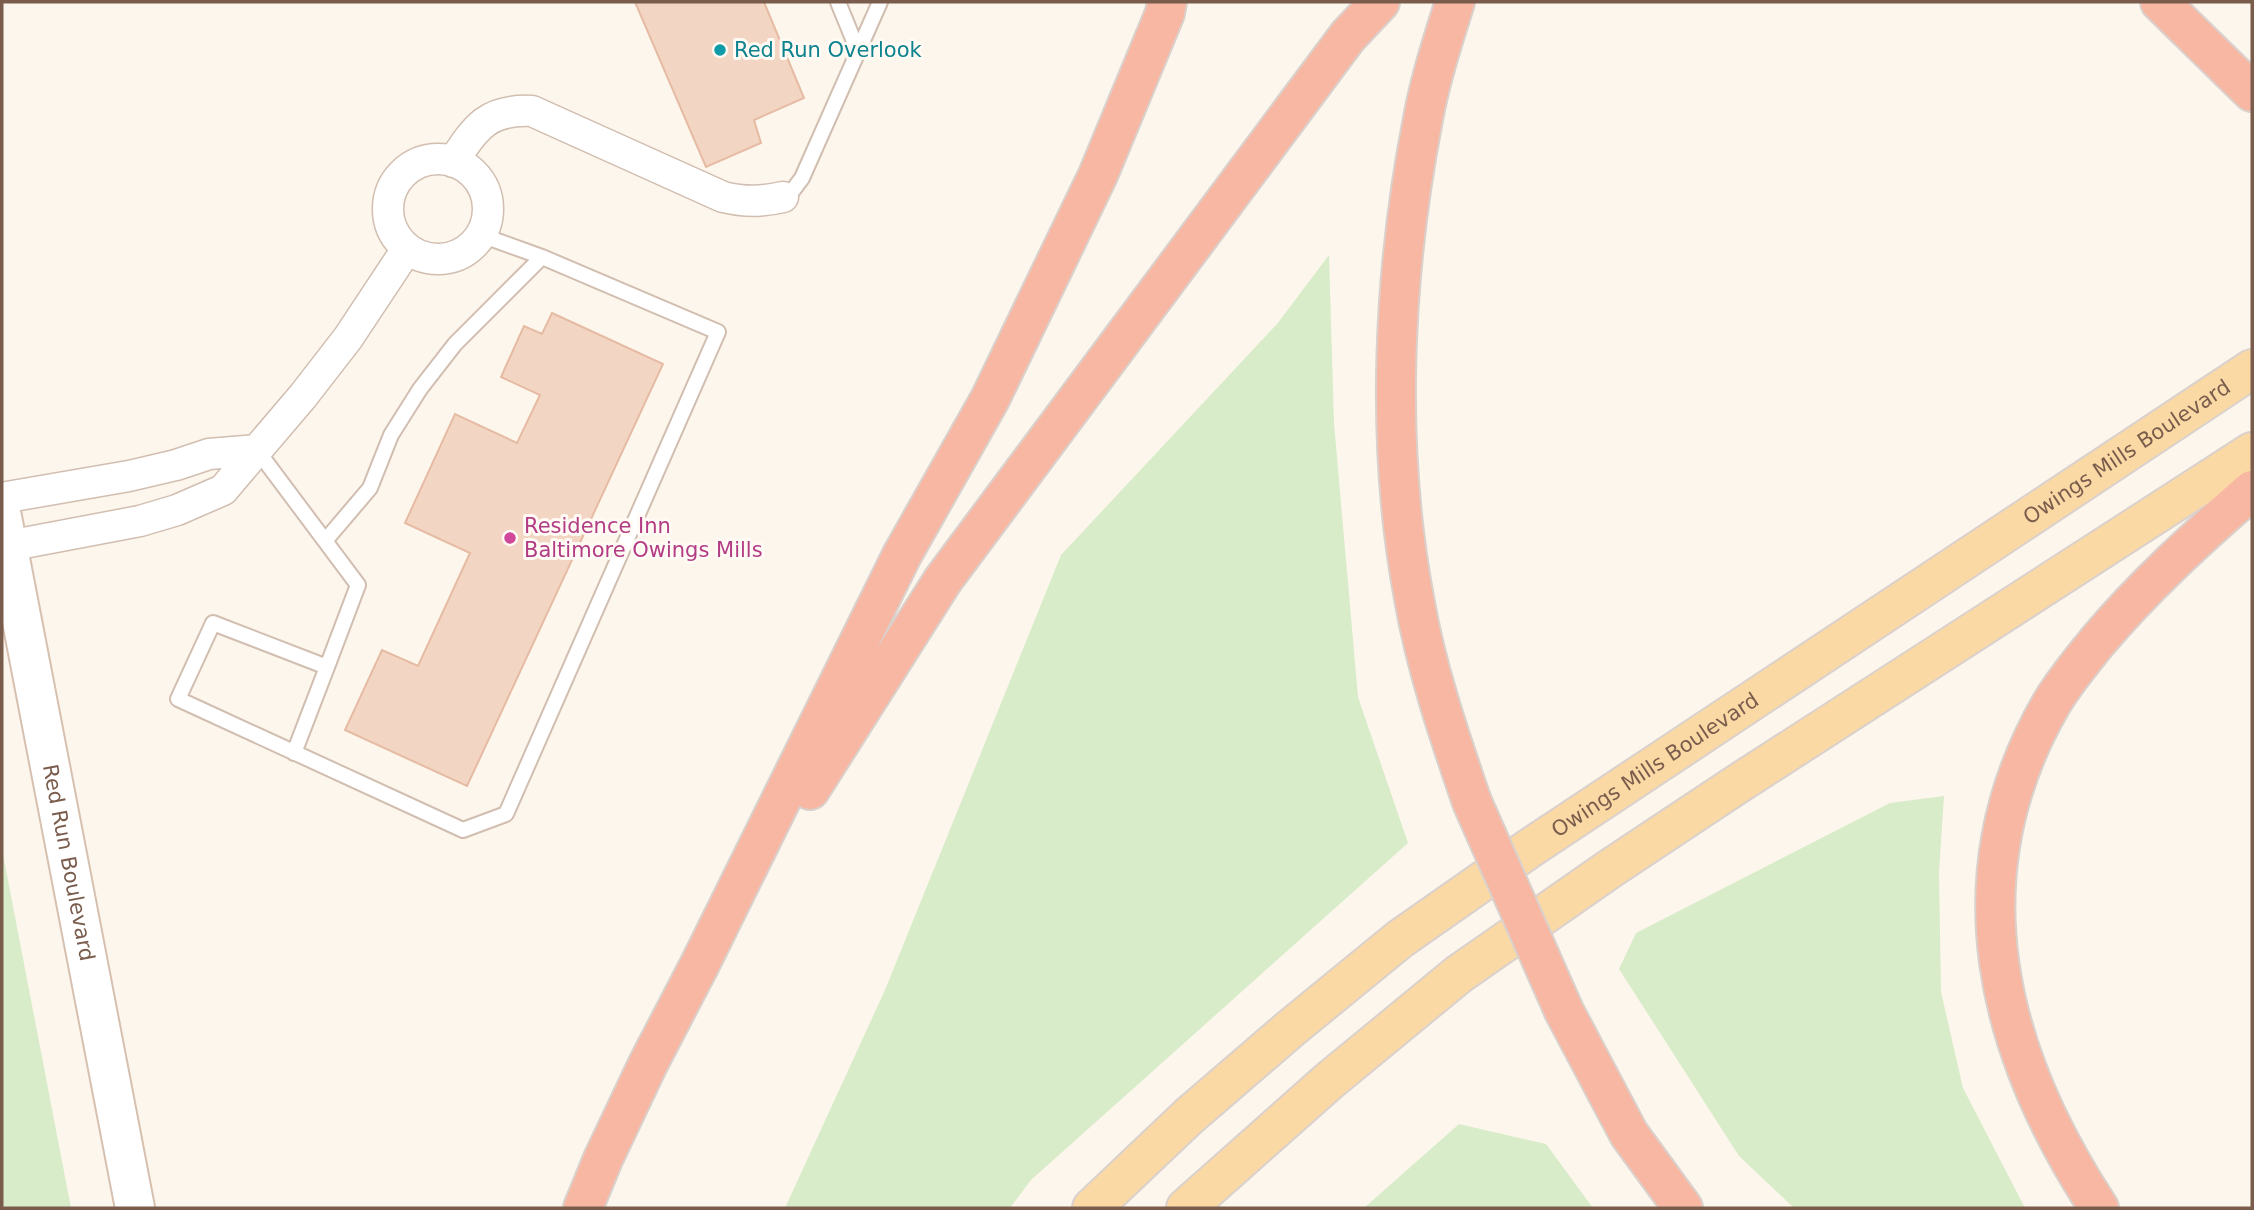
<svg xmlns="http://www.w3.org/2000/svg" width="2254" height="1210" viewBox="0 0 2254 1210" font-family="'DejaVu Sans',sans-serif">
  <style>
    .green { fill: #d8ecc9 }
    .building { fill: #f3d5c3; stroke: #e6bba3; stroke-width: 2 }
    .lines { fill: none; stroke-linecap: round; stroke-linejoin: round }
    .service-casing { stroke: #d1beb0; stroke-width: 18 }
    .minor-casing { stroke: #d1beb0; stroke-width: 33 }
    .secondary-casing { stroke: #d6c0b0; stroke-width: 42 }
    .primary-casing { stroke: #dad1cd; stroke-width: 42 }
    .motorway-casing { stroke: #dad1cd; stroke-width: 42 }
    .service { stroke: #fff; stroke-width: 14 }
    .minor { stroke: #fff; stroke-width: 30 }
    .secondary { stroke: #fff; stroke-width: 38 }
    .primary { stroke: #fbd9a5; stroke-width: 38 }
    .motorway { stroke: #f7b7a3; stroke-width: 38 }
    .motorway-bridge-casing { stroke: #dad1cd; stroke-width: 42; stroke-linecap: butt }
    .motorway-bridge { stroke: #f7b7a3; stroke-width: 38 }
    .culture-dot { fill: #0f9aa8; stroke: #fffaf3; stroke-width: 2.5 }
    .hotel-dot { fill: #d1479c; stroke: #fffaf3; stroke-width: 2.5 }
    .labels { text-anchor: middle; stroke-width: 6; stroke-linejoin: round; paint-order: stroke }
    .culture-label { font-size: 21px; fill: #0d838f; stroke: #fffaf3; text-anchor: start }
    .street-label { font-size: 21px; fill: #7a5c4d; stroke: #fffaf3 }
    .hotel-label { font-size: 21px; fill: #b23c85; stroke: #fffaf3; text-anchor: start }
  </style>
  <rect width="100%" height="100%" fill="#fdf6ec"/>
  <!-- green -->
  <path class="green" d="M 1329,255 L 1334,423 L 1358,697 L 1408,843 L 1031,1180 L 1010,1208 L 785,1208 L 885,990 L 1061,555 L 1277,324 Z
    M 1944,796 L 1939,872 L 1941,992 L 1963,1088 L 2025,1208 L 1794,1208 L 1739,1156 L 1619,969 L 1636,933 L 1890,803 Z
    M 2,849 L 71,1208 L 2,1208 Z
    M 1459,1124 L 1546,1144 L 1593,1208 L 1364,1208 Z"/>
  <!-- building -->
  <path class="building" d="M 635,2 L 764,2 L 804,98 L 754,120 L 761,143 L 706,167 Z
    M 552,313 L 663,364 L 467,786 L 345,730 L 382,650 L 418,666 L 470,553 L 405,523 L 455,414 L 517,443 L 540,395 L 501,377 L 524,326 L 542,334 Z"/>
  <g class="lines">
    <!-- service casing -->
    <g class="service-casing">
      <path id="service" d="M 838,2 L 858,51
        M 783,197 L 793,190 L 802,178 L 880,2
        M 257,450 L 358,585 L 327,667 L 213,623 L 178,699 L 463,830 L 506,814 L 718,332 L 542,257 L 481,235
        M 325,541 L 370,488 L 391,435 L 420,389 L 455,344 L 542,257
        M 294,753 L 327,667"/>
    </g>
    <!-- minor casing -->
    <g class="minor-casing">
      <path id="minor" d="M388 209a50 50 0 1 1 100 0a50 50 0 1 1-100 0Z
        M 453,162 C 476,127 487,109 532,111 L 723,197 C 744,202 761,202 783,197
        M 2,498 L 129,476 L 176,465 L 209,454 L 257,450
        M 8,546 L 140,521 L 177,510 L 223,490 L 303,396 L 348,338 L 407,249"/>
    </g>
    <!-- secondary casing -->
    <g class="secondary-casing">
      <g id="secondary">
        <path id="s1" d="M 2,517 L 135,1208"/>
      </g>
    </g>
    <!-- primary casing -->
    <g class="primary-casing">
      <g id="primary">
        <path id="s2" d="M 1092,1208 L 1189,1116 L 1290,1029 L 1400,939 L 1530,848 L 2252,369"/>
        <path d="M 1186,1208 L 1329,1081 L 1459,974 L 1611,868 L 1736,785 L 2252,452"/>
      </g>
    </g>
    <!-- motorway casing -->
    <g class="motorway-casing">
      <path id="motorway" d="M 1455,2 C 1443,40 1430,80 1423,119 C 1393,274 1385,443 1414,598 C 1426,668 1449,735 1472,802
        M 2160,2 L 2252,92
        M 810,790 L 943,580 L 1348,36 L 1380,2
        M 1564,1011 L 1629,1134 L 1683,1208
        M 583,1208 L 603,1159 L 648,1064 L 700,964 L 902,555 L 990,399 L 1098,175 L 1165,13 L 1167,2
        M 2099,1208 C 1996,1051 1952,878 2050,706 C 2063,683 2081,662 2097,642 C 2144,586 2197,538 2252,490"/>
    </g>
    <!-- service -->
    <use href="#service" class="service"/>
    <!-- minor -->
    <use href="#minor" class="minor"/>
    <!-- secondary -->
    <use href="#secondary" class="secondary"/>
    <!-- primary -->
    <use href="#primary" class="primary"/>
    <!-- motorway -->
    <use href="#motorway" class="motorway"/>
    <!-- motorway-bridge casing -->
    <g class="motorway-bridge-casing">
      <path id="motorway-bridge" d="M 1472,802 L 1564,1011"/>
    </g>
    <!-- motorway-bridge -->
    <use href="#motorway-bridge" class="motorway-bridge"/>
  </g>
  <!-- markers -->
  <circle class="culture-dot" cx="720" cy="50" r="7"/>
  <circle class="hotel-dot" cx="510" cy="538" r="7"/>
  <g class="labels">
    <!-- culture labels -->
    <g class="culture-label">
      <text x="734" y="57">Red Run Overlook</text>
    </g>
    <!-- street labels -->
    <g class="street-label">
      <text dy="7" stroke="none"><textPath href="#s2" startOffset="1284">Owings Mills Boulevard</textPath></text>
      <text dy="7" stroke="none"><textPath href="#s2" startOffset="718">Owings Mills Boulevard</textPath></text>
      <text dy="7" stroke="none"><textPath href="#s1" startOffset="352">Red Run Boulevard</textPath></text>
    </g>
    <!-- hotel labels -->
    <g class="hotel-label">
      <text x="524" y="533">Residence Inn<tspan x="524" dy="24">Baltimore Owings Mills</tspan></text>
    </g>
  </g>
  <!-- border -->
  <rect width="2254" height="1210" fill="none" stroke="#7a5c4d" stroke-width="7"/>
</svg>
